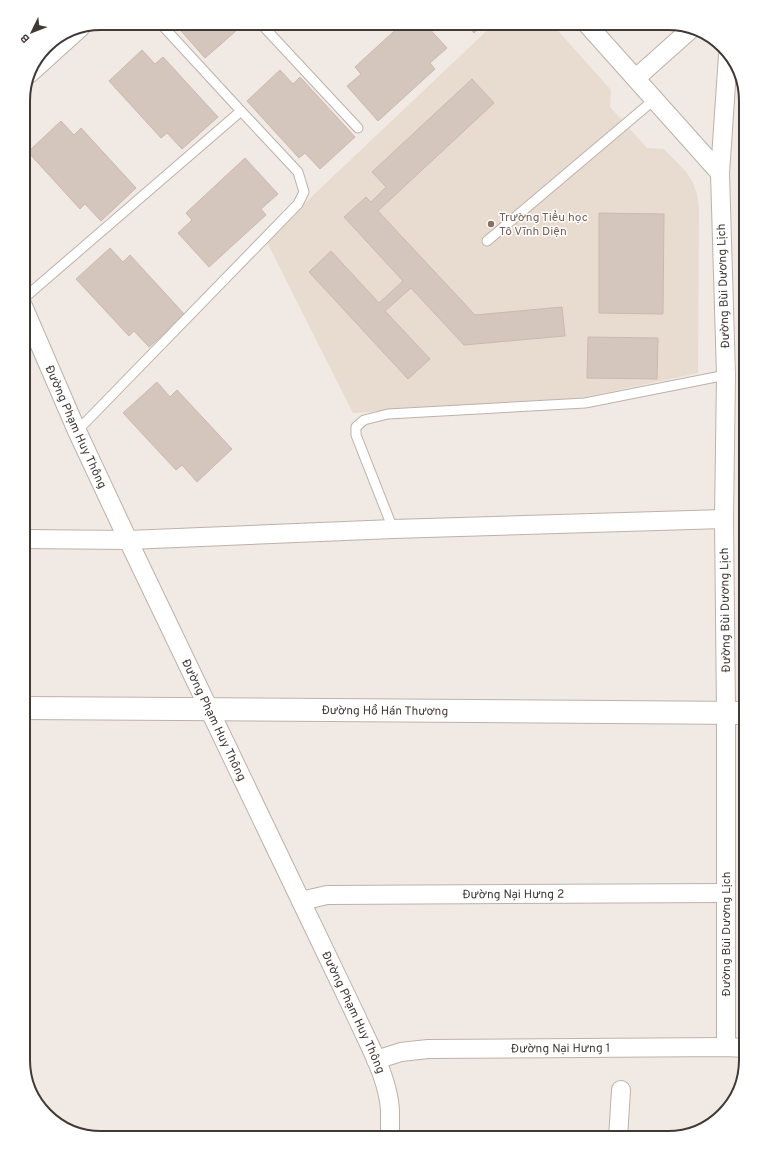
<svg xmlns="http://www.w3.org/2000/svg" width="769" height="1161" viewBox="0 0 769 1161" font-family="Overpass,sans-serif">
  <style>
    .education { fill: #e8dbcf }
    .green { fill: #d7e1af }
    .building { fill: #d4c5bd; stroke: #cbb9ae }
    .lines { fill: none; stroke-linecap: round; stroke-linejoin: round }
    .service-casing { stroke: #bdb2aa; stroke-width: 11 }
    .minor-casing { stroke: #bdb2aa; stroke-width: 20 }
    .tertiary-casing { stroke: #bdb2aa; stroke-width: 24 }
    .service { stroke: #fff; stroke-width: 9 }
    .minor { stroke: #fff; stroke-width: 18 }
    .tertiary { stroke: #fff; stroke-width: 22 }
    .education-dot { fill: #8d6e63; stroke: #fff; stroke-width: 1.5 }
    .labels { text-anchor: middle; stroke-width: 3; stroke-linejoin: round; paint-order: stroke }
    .education-label { font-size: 12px; fill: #785e54; stroke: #fff; text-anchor: start }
    .street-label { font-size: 12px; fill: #413934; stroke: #fff }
    .rim { fill: none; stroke: #413934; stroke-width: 2 }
  </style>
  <rect width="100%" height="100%" fill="#f0e9e4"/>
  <!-- education -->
  <path class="education" d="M 495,23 L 551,23 L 611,90 L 610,107 L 647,148 L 664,149 L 687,173 L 693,183 L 697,194 L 699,208 L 698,373 L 581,398 L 353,413 L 266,240 Z"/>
  <!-- green -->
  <path class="green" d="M 746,422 L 746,655 L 742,650 Z"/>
  <!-- building -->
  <path class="building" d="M 176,23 L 245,23 L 205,58 L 175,24 Z
    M 403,23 L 424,23 L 447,48 L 430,63 L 435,69 L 378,121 L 347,86 L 361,74 L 355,67 Z
    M 465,23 L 485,23 L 474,33 Z
    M 142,50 L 155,64 L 163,57 L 218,117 L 182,149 L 167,133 L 161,138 L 109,81 Z
    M 280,70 L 293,84 L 300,77 L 355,137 L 320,169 L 305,153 L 299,158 L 247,101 Z
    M 472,79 L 494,103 L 378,211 L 475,315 L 562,307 L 565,336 L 464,345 L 411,288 L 385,311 L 430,359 L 408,379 L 309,272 L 331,251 L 379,303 L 403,281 L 344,217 L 366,197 L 371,202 L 386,187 L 372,172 Z
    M 61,121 L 74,135 L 81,128 L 136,188 L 101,221 L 85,204 L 80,209 L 28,152 Z
    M 245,158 L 278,194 L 261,209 L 266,215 L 209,267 L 178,233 L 192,220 L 186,213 Z
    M 599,213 L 664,214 L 663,314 L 599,313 Z
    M 110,248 L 123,262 L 130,255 L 185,315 L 149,347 L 134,331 L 129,336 L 76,279 Z
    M 588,337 L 658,338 L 657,379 L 587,378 Z
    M 157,382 L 170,397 L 177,390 L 232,449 L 197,482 L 182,465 L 176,470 L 123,413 Z"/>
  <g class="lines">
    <!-- service casing -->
    <g class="service-casing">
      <path id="service" d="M 263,23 L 263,26 L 358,128
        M 487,241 L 655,99
        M 23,299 L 241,111
        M 77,431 L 298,204 L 304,192 L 298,172 L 241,111 L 160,23
        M 393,529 L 356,435 L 356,427 L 364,420 L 388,414 L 585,403 L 726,375"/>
    </g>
    <!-- minor casing -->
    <g class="minor-casing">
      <g id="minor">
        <path d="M 586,23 L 720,173"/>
        <path d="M 29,74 L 81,27"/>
        <path d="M 636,78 L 691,29"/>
        <path id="s1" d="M 23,306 L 77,431 L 128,540 L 357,1018 C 370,1047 388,1078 390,1110 C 390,1119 390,1129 390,1138"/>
        <path d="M 23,539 L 128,540 L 393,529 L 724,519"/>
        <path id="s2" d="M 301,901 L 327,895 L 726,893"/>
        <path d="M 726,1047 L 726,713 L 724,519 L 726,375 L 720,173 L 728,55"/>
        <path id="s3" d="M 376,1060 L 401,1052 L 428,1049 L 726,1047 L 746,1048"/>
        <path d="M 618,1138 L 621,1090"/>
      </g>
    </g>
    <!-- tertiary casing -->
    <g class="tertiary-casing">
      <g id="tertiary">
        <path id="s4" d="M 23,708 L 746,713"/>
      </g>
    </g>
    <!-- service -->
    <use href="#service" class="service"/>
    <!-- minor -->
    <use href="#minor" class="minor"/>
    <!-- tertiary -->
    <use href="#tertiary" class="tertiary"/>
  </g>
  <!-- markers -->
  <circle class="education-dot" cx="491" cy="224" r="4"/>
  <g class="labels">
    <!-- education labels -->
    <g class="education-label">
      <text x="499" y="221">Trường Tiểu học<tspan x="499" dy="14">Tô Vĩnh Diện</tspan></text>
    </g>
    <!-- street labels -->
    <g class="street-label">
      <text transform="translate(723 286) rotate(-92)" y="4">Đường Bùi Dương Lịch</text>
      <text dy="4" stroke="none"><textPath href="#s1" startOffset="132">Đường Phạm Huy Thông</textPath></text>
      <text transform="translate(725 610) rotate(-91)" y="4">Đường Bùi Dương Lịch</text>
      <text dy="4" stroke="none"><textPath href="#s4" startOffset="362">Đường Hồ Hán Thương</textPath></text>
      <text dy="4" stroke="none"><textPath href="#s1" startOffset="456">Đường Phạm Huy Thông</textPath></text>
      <text dy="4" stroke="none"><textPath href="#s2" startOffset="213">Đường Nại Hưng 2</textPath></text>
      <text transform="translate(726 934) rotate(-90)" y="4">Đường Bùi Dương Lịch</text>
      <text dy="4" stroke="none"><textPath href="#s1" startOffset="780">Đường Phạm Huy Thông</textPath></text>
      <text dy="4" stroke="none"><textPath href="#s3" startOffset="186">Đường Nại Hưng 1</textPath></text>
    </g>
  </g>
  <!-- crop -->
  <path d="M0 0H769V1161H0ZM101 30H668A71 71 0 0 1 739 101V1060A71 71 0 0 1 668 1131H101A71 71 0 0 1 30 1060V101A71 71 0 0 1 101 30Z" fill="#fff" fill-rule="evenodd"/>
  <path class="rim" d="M101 30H668A71 71 0 0 1 739 101V1060A71 71 0 0 1 668 1131H101A71 71 0 0 1 30 1060V101A71 71 0 0 1 101 30Z"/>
  <!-- north arrow -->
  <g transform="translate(32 32) rotate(227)" stroke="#ffffff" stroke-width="3" paint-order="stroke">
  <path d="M0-3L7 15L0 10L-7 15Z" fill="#413934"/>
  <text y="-6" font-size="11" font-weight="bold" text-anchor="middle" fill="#413934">B</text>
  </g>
</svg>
